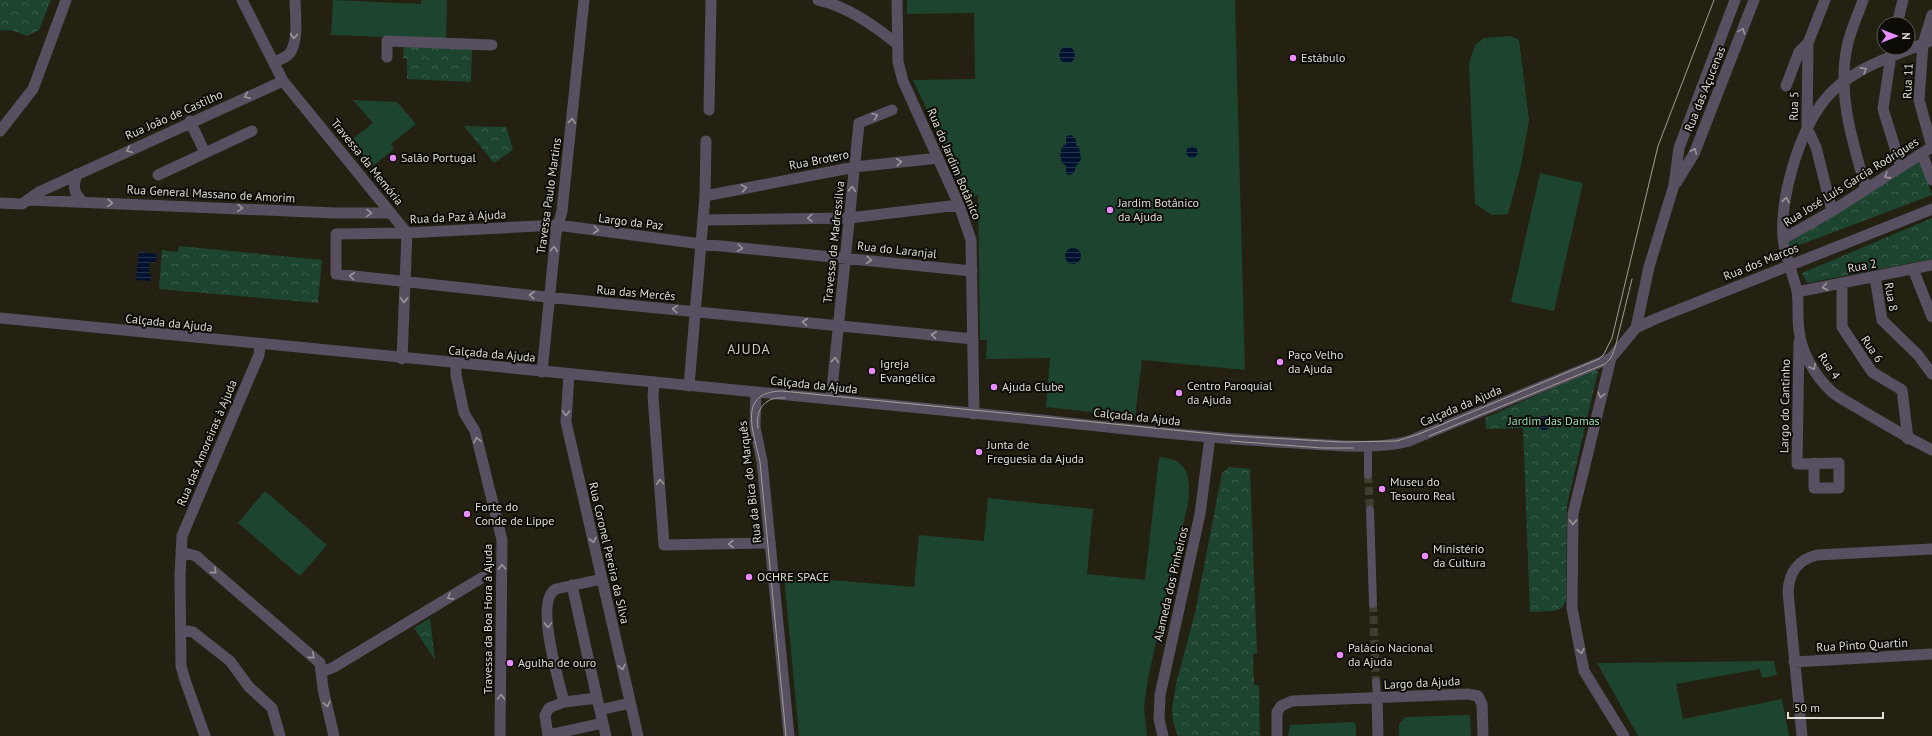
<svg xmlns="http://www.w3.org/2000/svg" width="1932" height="736" viewBox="0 0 1932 736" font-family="'PT Sans',sans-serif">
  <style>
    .green { fill: #1d442f }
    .forest { fill: url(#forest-crowns) }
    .water { fill: url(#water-rules) }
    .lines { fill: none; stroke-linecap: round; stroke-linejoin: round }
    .pedestrian-tunnel { stroke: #403d30; stroke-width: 8; stroke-dasharray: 8 4; stroke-linecap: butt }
    .pedestrian { stroke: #585061; stroke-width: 8 }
    .minor { stroke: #585061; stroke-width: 11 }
    .tertiary { stroke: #585061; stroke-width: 11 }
    .tram { stroke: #a29f95; stroke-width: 1 }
    .oneway { stroke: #9c969a }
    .poi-dot { fill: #e98dfe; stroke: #0c0b06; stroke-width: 1.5 }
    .labels { text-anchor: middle; stroke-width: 4; stroke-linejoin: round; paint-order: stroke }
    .poi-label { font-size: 12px; fill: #dfddd4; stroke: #0c0b06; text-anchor: start }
    .street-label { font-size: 12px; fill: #dfddd4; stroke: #0c0b06 }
    .park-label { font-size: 12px; fill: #94ddb3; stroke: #0c0b06 }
    .quarter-label { font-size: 14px; letter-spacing: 1px; fill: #cecbb9; stroke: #0c0b06 }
  </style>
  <defs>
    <pattern id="forest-crowns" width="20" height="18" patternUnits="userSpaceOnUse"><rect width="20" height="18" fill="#1d442f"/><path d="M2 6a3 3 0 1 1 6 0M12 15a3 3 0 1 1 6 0" fill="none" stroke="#3d5f4c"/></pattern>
    <pattern id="water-rules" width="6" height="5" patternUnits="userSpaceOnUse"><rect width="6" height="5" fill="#00122f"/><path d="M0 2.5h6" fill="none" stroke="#25344c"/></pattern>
  </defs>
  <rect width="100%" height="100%" fill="#242113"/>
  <!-- green -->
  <path class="green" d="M 333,0 L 421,4 L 421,0 L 447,0 L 446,39 L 331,35 Z
    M 907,0 L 1235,0 L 1245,370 L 1142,360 L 1135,417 L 1046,407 L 1050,358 L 986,359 L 987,340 L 980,340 L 978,194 L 969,202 L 913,80 L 975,79 L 974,13 L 907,14 Z
    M 1511,36 L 1519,40 L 1529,120 L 1521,166 L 1508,214 L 1492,215 L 1475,204 L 1469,64 L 1475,45 L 1484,38 Z
    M 353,100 L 397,102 L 416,124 L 391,144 L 394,149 L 372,167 L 350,141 L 373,123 Z
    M 1540,173 L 1583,183 L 1554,311 L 1511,302 Z
    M 1159,457 C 1189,459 1191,477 1188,503 L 1148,678 L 1144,708 L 1147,736 L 799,736 L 784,576 L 914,587 L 919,535 L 984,541 L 988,498 L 1093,509 L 1087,574 L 1145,580 Z
    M 265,491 L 327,545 L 300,576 L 238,523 Z
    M 1774,661 L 1777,675 L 1762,678 L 1760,669 L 1676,684 L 1683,719 L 1782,699 L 1789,736 L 1638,736 L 1597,663 Z
    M 1470,715 L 1471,736 L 1399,736 L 1399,724 L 1405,717 Z
    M 1353,722 L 1356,725 L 1356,736 L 1288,736 L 1290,725 Z"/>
  <!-- forest -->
  <path class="forest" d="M 0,0 L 51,0 L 39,30 L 27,36 L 14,31 L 0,30 Z
    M 404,46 L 472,49 L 471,82 L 407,79 L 407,58 L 403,58 Z
    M 464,126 L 506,127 L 513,150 L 494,163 Z
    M 1920,160 L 1932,195 L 1789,249 L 1790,241 Z
    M 1932,218 L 1932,259 L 1807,283 L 1802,273 Z
    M 179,246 L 322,260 L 318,303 L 159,289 L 162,250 L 178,252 Z
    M 1595,369 L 1598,371 L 1567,505 L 1566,601 L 1562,608 L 1554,611 L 1530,612 L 1523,428 L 1486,429 L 1485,418 Z
    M 1229,467 L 1250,469 L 1257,654 L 1253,654 L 1254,685 L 1259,685 L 1260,736 L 1178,736 L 1173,721 L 1172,709 L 1176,684 L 1195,613 L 1222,473 Z
    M 430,618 L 435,660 L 414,628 Z"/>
  <!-- water -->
  <path class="water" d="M1059 55a8 8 0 1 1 16 0a8 8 0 1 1-16 0Z
    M 1072,135 L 1076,140 L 1076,145 L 1079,147 L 1081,159 L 1079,163 L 1076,166 L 1074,173 L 1069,175 L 1066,174 L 1066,166 L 1062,163 L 1060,156 L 1062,147 L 1066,144 L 1066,136 Z
    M1186.5 152a5.5 5.5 0 1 1 11 0a5.5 5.5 0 1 1-11 0Z
    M1065 256a8 8 0 1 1 16 0a8 8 0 1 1-16 0Z
    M 139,252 L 157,254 L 156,263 L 150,262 L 149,274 L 151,275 L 150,281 L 136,280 Z
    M1537 423a7 7 0 1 1 14 0a7 7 0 1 1-14 0Z"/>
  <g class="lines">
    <!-- pedestrian-tunnel -->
    <path class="pedestrian-tunnel" d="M 1368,475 L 1370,510
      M 1373,604 L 1376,682"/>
    <!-- pedestrian -->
    <path class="pedestrian" d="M 1368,445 L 1368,475
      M 1370,510 L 1373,604
      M 1376,682 L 1377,698"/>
    <!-- minor -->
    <path class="minor" d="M 242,0 L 283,81 L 407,233 L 402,359
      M 818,0 C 847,6 874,25 897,44
      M 897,0 L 898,62 L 903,81 L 959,205 L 971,240 L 974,414
      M 1825,0 L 1808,43 L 1807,128 L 1816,147 L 1832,211
      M 1863,0 C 1858,15 1850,31 1847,47 C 1837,95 1853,143 1866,189
      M 1897,24 L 1903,0
      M 1932,40 C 1896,56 1848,68 1823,102 C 1798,135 1780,198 1783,239 C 1785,256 1793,274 1797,291 C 1799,304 1797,318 1799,330 C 1801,352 1815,376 1831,391 C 1837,397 1848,402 1856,407 C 1881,422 1906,437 1932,450
      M 1892,48 L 1883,109 L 1901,167
      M 387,57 L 387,41 L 492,45
      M 274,62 C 279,60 286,58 290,53 C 299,40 295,15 295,0
      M 1786,86 L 1799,52 L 1808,43
      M 709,110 L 711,0
      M 190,121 L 205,153
      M 0,131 L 33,89 L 66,0
      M 1932,147 L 1919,100 L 1923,44 L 1932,15
      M 1922,154 L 1932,180
      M 77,174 C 73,186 73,192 82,201
      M 158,175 L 252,131
      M 1676,183 L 1694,154 L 1754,0
      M 705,196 L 855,167 L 938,158
      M 29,200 L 335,213 L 391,213
      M 0,203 L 22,204 L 39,192 L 283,81
      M 703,220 L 849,218 L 959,205
      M 1783,239 L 1832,211 L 1932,147
      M 1913,269 L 1932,317
      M 972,271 L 701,244 L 557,225 L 407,233 L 336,234 L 336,274 L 546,297 L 973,339
      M 1875,277 L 1882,320 L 1918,355 L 1932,374
      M 1842,283 L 1842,327 L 1872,372 L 1902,390 L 1908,439
      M 1797,292 L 1932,265
      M 1636,328 L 1649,267 L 1674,185 L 1679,148 L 1735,0
      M 1799,342 L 1797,464 L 1839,463 L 1839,488 L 1814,488 L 1814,463
      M 456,365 L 456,375 L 464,413 L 475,431 L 502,540 L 500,736
      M 542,372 L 556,233 L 562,211 L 584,0
      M 569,374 L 566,422 L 638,736
      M 654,382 L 653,396 L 664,545 L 770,543
      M 689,386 L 705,196 L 706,141
      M 831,399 L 859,123 L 892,110
      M 181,552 L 196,556 L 320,663 L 323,689 L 334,736
      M 572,585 L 597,698
      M 181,630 L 193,632 L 230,661 L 249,687 L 272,708 L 280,736
      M 1794,662 L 1932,654
      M 322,672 L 334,667 L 483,577
      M 1377,698 L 1378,736
      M 564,702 C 559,682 534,600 556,589 L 602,579
      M 600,710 L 630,703
      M 548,735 L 603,723
      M 205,736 L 185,680 L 181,666 L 180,576 L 182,536 L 259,355 L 260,345
      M 548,736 L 545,715 L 549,708 L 564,702 L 597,698 L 606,736
      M 1163,736 L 1159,719 L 1160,695 L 1200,514 L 1210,437
      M 1277,736 L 1277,712 L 1281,706 L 1292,701 L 1468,694 L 1478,696 L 1482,704 L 1483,735
      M 1624,736 L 1584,671 L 1572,608 L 1573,514 L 1611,358 L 1636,328 L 1655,319 L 1932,209
      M 1802,736 L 1788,592 C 1789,573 1797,560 1817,555 L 1932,549"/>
    <!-- tertiary -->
    <path class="tertiary" d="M 0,318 C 337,353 675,384 1013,417 C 1107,427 1201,438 1296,443 C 1330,445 1377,450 1409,441 L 1611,358
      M 756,392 L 755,427 L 762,461 L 789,736"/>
    <!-- tram -->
    <path class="tram" d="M 758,428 C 755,409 765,396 785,398
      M 1429,436 L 1605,364 L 1611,358 L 1615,348 L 1632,279
      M 1231,441 L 1322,448 L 1353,448
      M 786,736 L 760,462 C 754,433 736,392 782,391 L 1234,436 L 1342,442 L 1397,441 L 1419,434 L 1599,359 L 1604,354 L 1612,338 L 1658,146 L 1714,0"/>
  </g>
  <!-- one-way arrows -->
  <defs><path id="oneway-chevron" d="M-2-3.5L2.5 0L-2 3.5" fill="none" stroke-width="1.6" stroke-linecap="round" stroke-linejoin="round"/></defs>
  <g class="oneway">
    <use href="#oneway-chevron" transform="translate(1742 31) rotate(-69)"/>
    <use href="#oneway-chevron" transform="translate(294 36) rotate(95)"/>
    <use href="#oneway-chevron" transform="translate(1864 70) rotate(-29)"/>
    <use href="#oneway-chevron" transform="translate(247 96) rotate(156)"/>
    <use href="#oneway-chevron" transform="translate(875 116) rotate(-21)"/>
    <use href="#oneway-chevron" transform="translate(572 121) rotate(-84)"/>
    <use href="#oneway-chevron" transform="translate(129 150) rotate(155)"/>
    <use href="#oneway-chevron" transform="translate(1694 151) rotate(-65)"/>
    <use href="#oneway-chevron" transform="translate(899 162) rotate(-6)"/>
    <use href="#oneway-chevron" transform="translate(1887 176) rotate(148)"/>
    <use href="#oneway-chevron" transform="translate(744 188) rotate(-11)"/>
    <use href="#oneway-chevron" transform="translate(852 189) rotate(-84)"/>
    <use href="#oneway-chevron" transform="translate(1786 200) rotate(-81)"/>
    <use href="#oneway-chevron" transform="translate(110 203) rotate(2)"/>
    <use href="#oneway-chevron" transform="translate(240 208) rotate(3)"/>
    <use href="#oneway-chevron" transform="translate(369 213) rotate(1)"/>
    <use href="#oneway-chevron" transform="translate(810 218) rotate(179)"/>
    <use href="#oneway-chevron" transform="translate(596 230) rotate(7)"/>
    <use href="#oneway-chevron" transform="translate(740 248) rotate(6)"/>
    <use href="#oneway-chevron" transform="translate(554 249) rotate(-84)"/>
    <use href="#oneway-chevron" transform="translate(869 260) rotate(6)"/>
    <use href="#oneway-chevron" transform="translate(352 276) rotate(-174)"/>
    <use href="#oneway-chevron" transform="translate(1825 287) rotate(169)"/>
    <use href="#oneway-chevron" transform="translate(532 295) rotate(-174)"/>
    <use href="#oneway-chevron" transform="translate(404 300) rotate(92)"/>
    <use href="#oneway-chevron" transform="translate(675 309) rotate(-175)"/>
    <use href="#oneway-chevron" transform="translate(805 322) rotate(-174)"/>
    <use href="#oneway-chevron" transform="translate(934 335) rotate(-174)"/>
    <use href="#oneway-chevron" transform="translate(835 360) rotate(-84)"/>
    <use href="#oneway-chevron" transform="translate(1813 367) rotate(60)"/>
    <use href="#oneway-chevron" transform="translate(1601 395) rotate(104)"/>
    <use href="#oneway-chevron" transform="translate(566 413) rotate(92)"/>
    <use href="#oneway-chevron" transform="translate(477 440) rotate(-104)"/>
    <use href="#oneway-chevron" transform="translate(660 482) rotate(-94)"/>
    <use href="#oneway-chevron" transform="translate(1573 522) rotate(91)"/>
    <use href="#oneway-chevron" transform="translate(593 540) rotate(77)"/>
    <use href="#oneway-chevron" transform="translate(731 544) rotate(179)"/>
    <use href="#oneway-chevron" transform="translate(502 567) rotate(-91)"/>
    <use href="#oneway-chevron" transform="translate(214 571) rotate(41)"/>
    <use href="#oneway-chevron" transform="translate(450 597) rotate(149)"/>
    <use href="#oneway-chevron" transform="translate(548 625) rotate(88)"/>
    <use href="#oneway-chevron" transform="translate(1581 651) rotate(79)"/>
    <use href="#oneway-chevron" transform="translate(312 656) rotate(41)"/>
    <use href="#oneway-chevron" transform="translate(622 667) rotate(77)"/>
    <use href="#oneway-chevron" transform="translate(501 697) rotate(-89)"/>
    <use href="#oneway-chevron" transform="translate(327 704) rotate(77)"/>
  </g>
  <!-- markers -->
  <g class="poi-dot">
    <circle cx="1293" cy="58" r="4"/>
    <circle cx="393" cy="158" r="4"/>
    <circle cx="1110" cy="210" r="4"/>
    <circle cx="1280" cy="362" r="4"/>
    <circle cx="872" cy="371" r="4"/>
    <circle cx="994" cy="387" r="4"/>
    <circle cx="1179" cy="393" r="4"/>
    <circle cx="979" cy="452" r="4"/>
    <circle cx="1382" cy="489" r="4"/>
    <circle cx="467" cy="514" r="4"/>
    <circle cx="1425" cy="556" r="4"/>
    <circle cx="749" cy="577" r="4"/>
    <circle cx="1340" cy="655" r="4"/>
    <circle cx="510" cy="663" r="4"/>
  </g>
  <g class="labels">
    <!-- poi labels -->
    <g class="poi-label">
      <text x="1301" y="62">Estábulo</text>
      <text x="401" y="162">Salão Portugal</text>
      <text x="1118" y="207">Jardim Botânico<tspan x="1118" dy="14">da Ajuda</tspan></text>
      <text x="1288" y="359">Paço Velho<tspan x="1288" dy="14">da Ajuda</tspan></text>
      <text x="880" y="368">Igreja<tspan x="880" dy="14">Evangélica</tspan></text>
      <text x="1187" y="390">Centro Paroquial<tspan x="1187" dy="14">da Ajuda</tspan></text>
      <text x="1002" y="391">Ajuda Clube</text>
      <text x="987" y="449">Junta de<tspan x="987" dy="14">Freguesia da Ajuda</tspan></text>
      <text x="1390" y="486">Museu do<tspan x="1390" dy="14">Tesouro Real</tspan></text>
      <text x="475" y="511">Forte do<tspan x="475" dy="14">Conde de Lippe</tspan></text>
      <text x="1433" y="553">Ministério<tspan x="1433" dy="14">da Cultura</tspan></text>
      <text x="757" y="581">OCHRE SPACE</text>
      <text x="1348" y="652">Palácio Nacional<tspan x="1348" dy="14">da Ajuda</tspan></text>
      <text x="518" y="667">Agulha de ouro</text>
    </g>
    <!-- street labels -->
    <g class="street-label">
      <text transform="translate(1908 81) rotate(-88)" y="4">Rua 11</text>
      <text transform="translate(1705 89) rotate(-68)" y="4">Rua das Açucenas</text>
      <text transform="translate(1794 106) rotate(-89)" y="4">Rua 5</text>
      <text transform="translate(174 115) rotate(-24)" y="4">Rua João de Castilho</text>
      <text transform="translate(819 160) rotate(-11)" y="4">Rua Brotero</text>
      <text transform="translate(367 162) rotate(51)" y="4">Travessa da Memória</text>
      <text transform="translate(954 164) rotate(67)" y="4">Rua do Jardim Botânico</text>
      <text transform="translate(1851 182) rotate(-32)" y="4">Rua José Luís Garcia Rodrigues</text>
      <text transform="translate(211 194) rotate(3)" y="4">Rua General Massano de Amorim</text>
      <text transform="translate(549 196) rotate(-82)" y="4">Travessa Paulo Martins</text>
      <text transform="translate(458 217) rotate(-3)" y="4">Rua da Paz à Ajuda</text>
      <text transform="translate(631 222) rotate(7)" y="4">Largo da Paz</text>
      <text transform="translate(834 242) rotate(-84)" y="4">Travessa da Madressilva</text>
      <text transform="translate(897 250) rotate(6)" y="4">Rua do Laranjal</text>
      <text transform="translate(1761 262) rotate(-22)" y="4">Rua dos Marcos</text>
      <text transform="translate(1862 266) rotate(-11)" y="4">Rua 2</text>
      <text transform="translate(636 293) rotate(5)" y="4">Rua das Mercês</text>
      <text transform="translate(1891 297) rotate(80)" y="4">Rua 8</text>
      <text transform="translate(169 323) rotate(6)" y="4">Calçada da Ajuda</text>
      <text transform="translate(1872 349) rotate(56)" y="4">Rua 6</text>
      <text transform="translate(492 354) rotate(5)" y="4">Calçada da Ajuda</text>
      <text transform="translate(1829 366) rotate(56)" y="4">Rua 4</text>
      <text transform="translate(814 385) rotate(6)" y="4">Calçada da Ajuda</text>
      <text transform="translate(1461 406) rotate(-23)" y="4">Calçada da Ajuda</text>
      <text transform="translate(1785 406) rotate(-89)" y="4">Largo do Cantinho</text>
      <text transform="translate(1137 417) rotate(6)" y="4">Calçada da Ajuda</text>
      <text transform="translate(207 443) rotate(-67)" y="4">Rua das Amoreiras à Ajuda</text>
      <text transform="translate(750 482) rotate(-97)" y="4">Rua da Bica do Marquês</text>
      <text transform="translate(609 553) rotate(77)" y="4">Rua Coronel Pereira da Silva</text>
      <text transform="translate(1171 584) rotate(-77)" y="4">Alameda dos Pinheiros</text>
      <text transform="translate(488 619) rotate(-90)" y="4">Travessa da Boa Hora à Ajuda</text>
      <text transform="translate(1862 645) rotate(-3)" y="4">Rua Pinto Quartin</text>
      <text transform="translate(1422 683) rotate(-3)" y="4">Largo da Ajuda</text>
    </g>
    <!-- park labels -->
    <g class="park-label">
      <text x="1554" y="425">Jardim das Damas</text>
    </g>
    <!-- quarter labels -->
    <g class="quarter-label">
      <text x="749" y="354">AJUDA</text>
    </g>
  </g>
  <!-- north arrow -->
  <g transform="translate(1896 36) rotate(90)"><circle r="19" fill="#0c0b06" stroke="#605f58"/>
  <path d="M0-3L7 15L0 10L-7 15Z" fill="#e98dfe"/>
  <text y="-6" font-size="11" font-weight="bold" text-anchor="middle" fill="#dfddd4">N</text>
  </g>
  <!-- scale -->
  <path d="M1788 712v6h95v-6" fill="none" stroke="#dfddd4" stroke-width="2"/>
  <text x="1794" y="712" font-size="12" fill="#dfddd4" stroke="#0c0b06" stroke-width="3" paint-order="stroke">50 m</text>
</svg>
